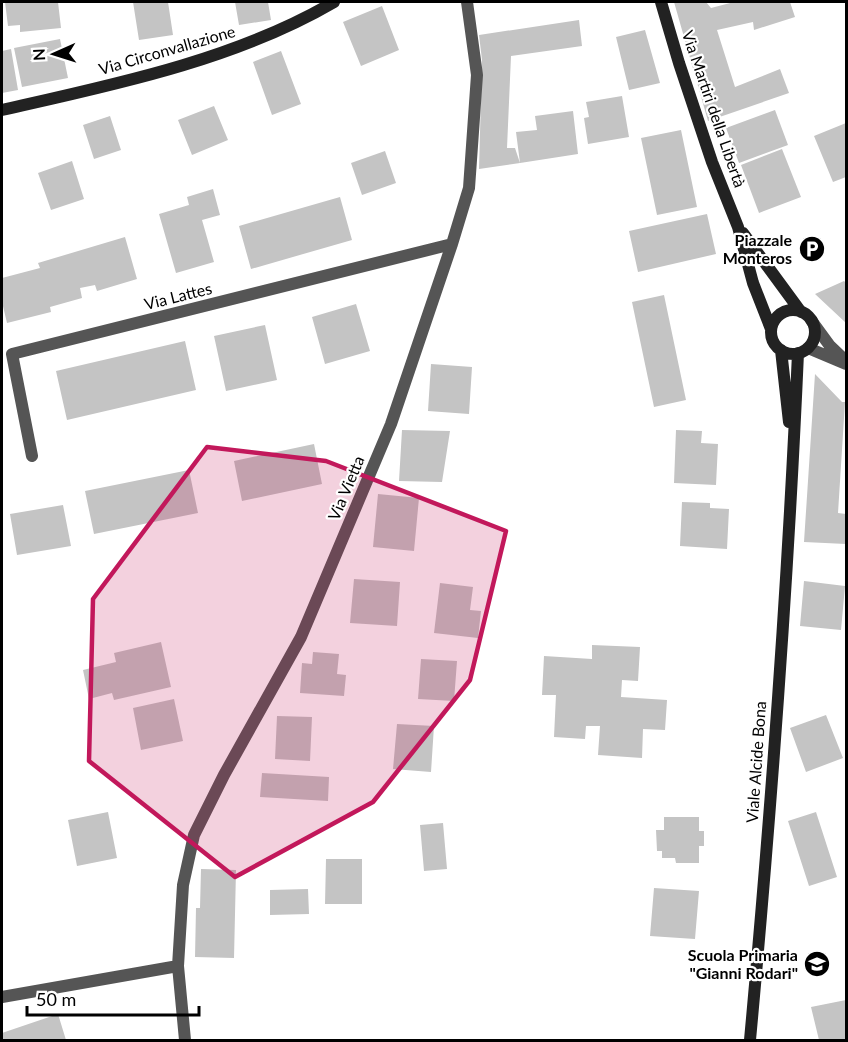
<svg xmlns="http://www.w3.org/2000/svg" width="848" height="1042" viewBox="0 0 848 1042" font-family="Lato,sans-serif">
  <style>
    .building { fill: #c4c4c4 }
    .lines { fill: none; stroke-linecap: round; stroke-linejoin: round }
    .street { stroke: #555; stroke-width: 12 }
    .secondary { stroke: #222; stroke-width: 12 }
    .marked { fill: #c2185b; fill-opacity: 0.2; stroke: #c2185b; stroke-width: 4.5; stroke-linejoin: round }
    .labels { text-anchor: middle; stroke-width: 4.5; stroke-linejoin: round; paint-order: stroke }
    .street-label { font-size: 16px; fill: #000; stroke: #fff }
    .poi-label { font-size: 16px; font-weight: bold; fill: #000; stroke: #fff; text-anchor: end }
  </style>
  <rect width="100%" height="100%" fill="#fff"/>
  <!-- building -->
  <path class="building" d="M 5,2 L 58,2 L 61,28 L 20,32 L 20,25 L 8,26 Z
    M 133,2 L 168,2 L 173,35 L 139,40 Z
    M 235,2 L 268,2 L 271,20 L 239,25 Z
    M 674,2 L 706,2 L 711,8 L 734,2 L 790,2 L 795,17 L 754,30 L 753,22 L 717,30 L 735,87 L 780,69 L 789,93 L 708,121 Z
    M 382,6 L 399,50 L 361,66 L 343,22 Z
    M 579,20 L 582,46 L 511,56 L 507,148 L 515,148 L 520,163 L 479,169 L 482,60 L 479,35 Z
    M 645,30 L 660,83 L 629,90 L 616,37 Z
    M 60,39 L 68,78 L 22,87 L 14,48 Z
    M 11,49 L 18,90 L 2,93 L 2,51 Z
    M 281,51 L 301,104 L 272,115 L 253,62 Z
    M 622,96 L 629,137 L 588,144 L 584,118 L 589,117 L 586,102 Z
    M 214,106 L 228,140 L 192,155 L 178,120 Z
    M 775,110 L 788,145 L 739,163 L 726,128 Z
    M 573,111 L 578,154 L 520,163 L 516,132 L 537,130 L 535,116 Z
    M 110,116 L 121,150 L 94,159 L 83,125 Z
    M 846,123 L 846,177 L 833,182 L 814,136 Z
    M 681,130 L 697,207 L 657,215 L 641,138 Z
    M 782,149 L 801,197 L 759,213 L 741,165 Z
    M 385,151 L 396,183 L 362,195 L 351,163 Z
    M 72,161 L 84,199 L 51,210 L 38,173 Z
    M 213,189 L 220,215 L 202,220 L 214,262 L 176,273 L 159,214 L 189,205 L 187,197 Z
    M 340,197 L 352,240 L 251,269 L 239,226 Z
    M 707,214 L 716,254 L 638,272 L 629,231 Z
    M 125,237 L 137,279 L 97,291 L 95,285 L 80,288 L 82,298 L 50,307 L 51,312 L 7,323 L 2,302 L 2,278 L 40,268 L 38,263 Z
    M 844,281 L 846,283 L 846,323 L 815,294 Z
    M 664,295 L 686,400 L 654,407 L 632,302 Z
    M 356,304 L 370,351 L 325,364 L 312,317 Z
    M 265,325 L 277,380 L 226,391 L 214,336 Z
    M 185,341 L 196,390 L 67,420 L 56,371 Z
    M 431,364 L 472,367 L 469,414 L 428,411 Z
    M 815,374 L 842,402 L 845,402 L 838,513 L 846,514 L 846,544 L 804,542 Z
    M 402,430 L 450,431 L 442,482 L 399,481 Z
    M 676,430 L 702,431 L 701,443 L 718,444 L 716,485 L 674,483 Z
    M 314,444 L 322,484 L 242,501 L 234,461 Z
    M 189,470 L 198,513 L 94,534 L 85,491 Z
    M 378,494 L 419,498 L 414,551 L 373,547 Z
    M 682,502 L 710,503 L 710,508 L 729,509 L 727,549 L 680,546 Z
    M 63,505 L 71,546 L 17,555 L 10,514 Z
    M 354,579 L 400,582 L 397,626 L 350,623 Z
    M 804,581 L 845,586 L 841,630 L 800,626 Z
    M 440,583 L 473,587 L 470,610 L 481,611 L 478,638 L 434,633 Z
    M 161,642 L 171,687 L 114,700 L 112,693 L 89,699 L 83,670 L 116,662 L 114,653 Z
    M 592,645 L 640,647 L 638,681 L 622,680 L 621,697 L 667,700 L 665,730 L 643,729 L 642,758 L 598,755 L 600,726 L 586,726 L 585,739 L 554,737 L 556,695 L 542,695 L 544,656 L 592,659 Z
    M 313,652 L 339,654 L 337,674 L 346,675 L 344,696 L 300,693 L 302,663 L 312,664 Z
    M 421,659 L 457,661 L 454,701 L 418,699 Z
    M 174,699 L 183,741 L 141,750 L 133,708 Z
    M 826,715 L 843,758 L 806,772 L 790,728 Z
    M 277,716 L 312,717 L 310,761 L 275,759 Z
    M 397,724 L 434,726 L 431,772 L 393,769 Z
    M 262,773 L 329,777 L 328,801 L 260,797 Z
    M 108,812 L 117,858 L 77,866 L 68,820 Z
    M 816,812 L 837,877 L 809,886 L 788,821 Z
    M 664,817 L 699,817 L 699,831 L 704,831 L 704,846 L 699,846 L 699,863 L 676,863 L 675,858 L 662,858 L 662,851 L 657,851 L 656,830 L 664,830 Z
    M 443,823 L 447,869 L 424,871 L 420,825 Z
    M 326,859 L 362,859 L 362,904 L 325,904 Z
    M 201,869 L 236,870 L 234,958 L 195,957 L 196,908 L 200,908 Z
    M 654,888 L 699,891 L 695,939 L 650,936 Z
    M 308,889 L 309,914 L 270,915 L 270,890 Z
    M 846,1000 L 846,1040 L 819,1040 L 811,1007 Z
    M 58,1014 L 66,1040 L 2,1040 L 2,1033 Z"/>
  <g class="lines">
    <!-- street -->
    <path class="street" d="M 811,320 L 830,346 L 846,361
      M 808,348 L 846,364
      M 32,456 L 12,354 L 452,244
      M 2,997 L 178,966
      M 185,1040 L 178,966 L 183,885 L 194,835 L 224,775 L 301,637 L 391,424 L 452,244 L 469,188 L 477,75 L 467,2"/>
    <!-- secondary -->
    <path class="secondary" d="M 661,2 L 679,63 L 712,162 L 738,227 L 753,283 L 771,329
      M 2,110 C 113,85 235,60 334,2
      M 743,233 L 801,312
      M771 332a22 22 0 1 1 44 0a22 22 0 1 1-44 0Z
      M 781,350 L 789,422
      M 750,1040 C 771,812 788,582 798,353"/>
  </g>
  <!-- marked area -->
  <path class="marked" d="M 207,447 L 326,461 L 506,531 L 470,680 L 373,802 L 235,877 L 89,761 L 93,599 Z"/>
  <!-- icons -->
  <defs>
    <g id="parking-disc" transform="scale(1.35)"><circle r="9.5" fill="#000" stroke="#fff"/><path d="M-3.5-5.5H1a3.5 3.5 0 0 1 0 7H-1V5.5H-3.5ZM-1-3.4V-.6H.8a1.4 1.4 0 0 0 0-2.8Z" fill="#fff"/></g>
    <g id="school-disc" transform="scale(1.35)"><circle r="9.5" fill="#000" stroke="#fff"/><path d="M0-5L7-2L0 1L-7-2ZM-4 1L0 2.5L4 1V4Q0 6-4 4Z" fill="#fff"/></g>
  </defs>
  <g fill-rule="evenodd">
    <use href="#parking-disc" x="812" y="249"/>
    <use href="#school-disc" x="817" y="964"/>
  </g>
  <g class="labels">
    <!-- street labels -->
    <g class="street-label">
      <text transform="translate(167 50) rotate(-16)" y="6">Via Circonvallazione</text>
      <text transform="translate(714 109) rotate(71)" y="6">Via Martiri della Libertà</text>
      <text transform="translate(178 296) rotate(-14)" y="6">Via Lattes</text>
      <text transform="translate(346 488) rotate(-67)" y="6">Via Vietta</text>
      <text transform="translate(756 762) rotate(-86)" y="6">Viale Alcide Bona</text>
    </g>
    <!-- poi labels -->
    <g class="poi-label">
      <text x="792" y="246">Piazzale<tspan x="792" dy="18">Monteros</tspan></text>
      <text x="798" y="961">Scuola Primaria<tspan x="798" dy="18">"Gianni Rodari"</tspan></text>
    </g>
  </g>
  <!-- border -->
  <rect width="848" height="1042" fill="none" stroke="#000000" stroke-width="6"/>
  <!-- north arrow -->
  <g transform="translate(54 54) rotate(267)" stroke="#ffffff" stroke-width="4.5" paint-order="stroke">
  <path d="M0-4.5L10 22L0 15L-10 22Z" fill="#000000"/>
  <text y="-9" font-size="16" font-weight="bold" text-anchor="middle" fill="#000000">N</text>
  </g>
  <!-- scale -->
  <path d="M27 1006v9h172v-9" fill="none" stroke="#000000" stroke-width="3"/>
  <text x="36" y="1006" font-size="18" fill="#000000" stroke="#ffffff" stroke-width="4.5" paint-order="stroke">50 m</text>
</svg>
